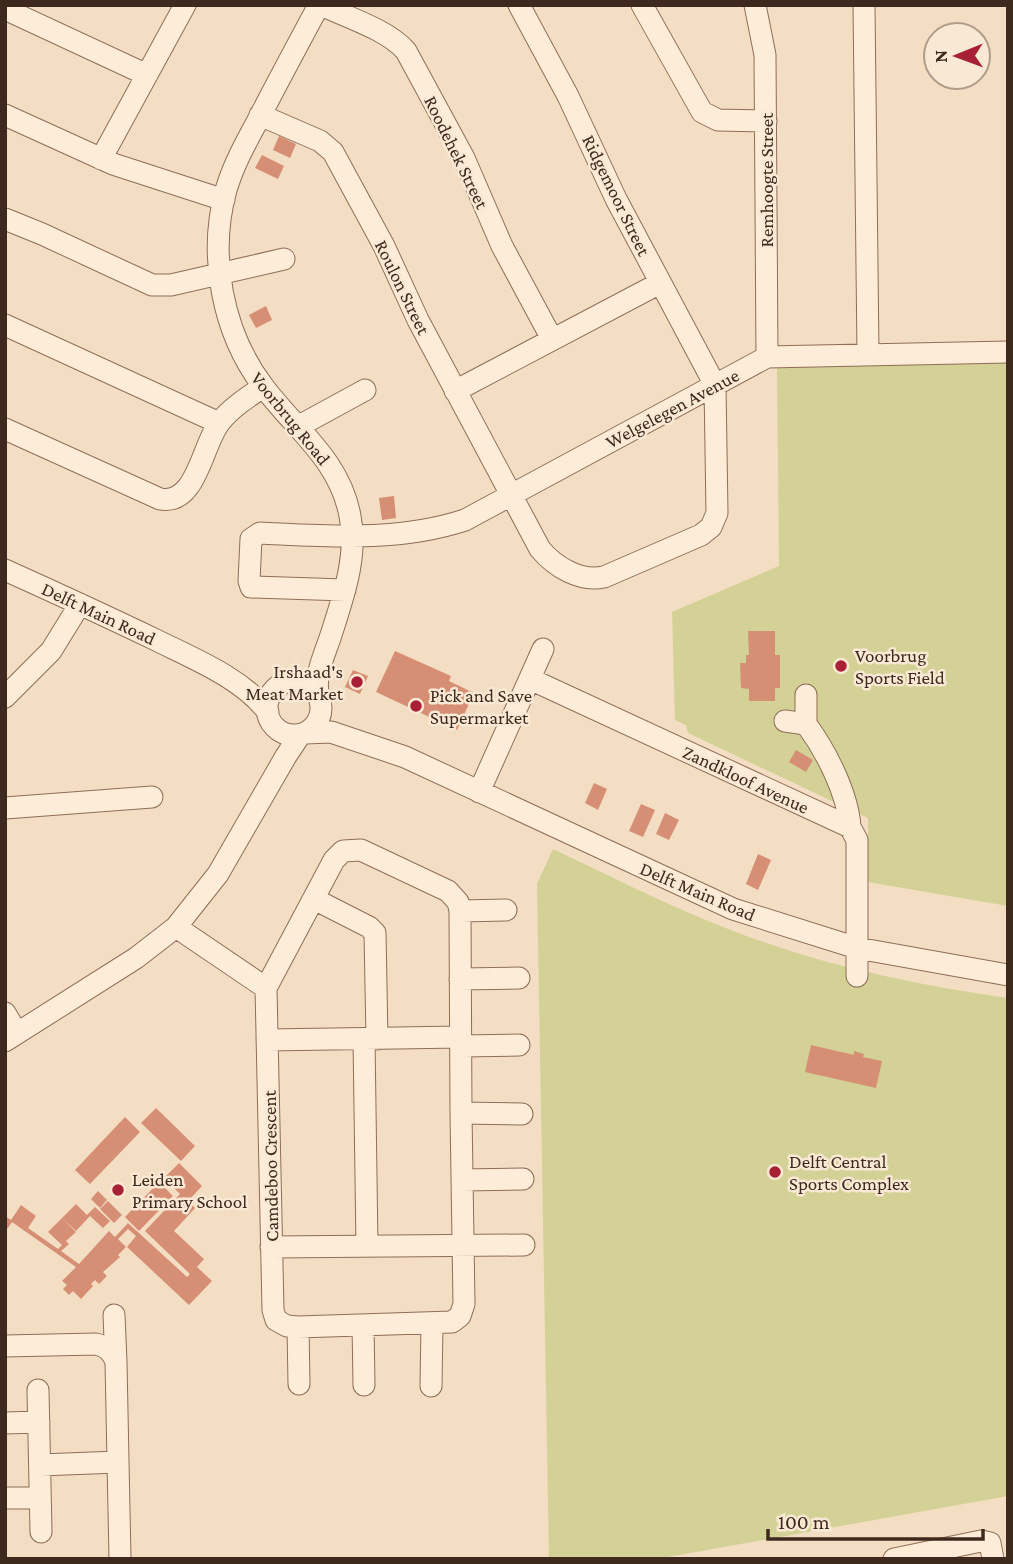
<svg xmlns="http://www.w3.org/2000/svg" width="1013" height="1564" viewBox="0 0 1013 1564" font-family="'Crimson Pro',serif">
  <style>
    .green { fill: #d3d196 }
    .building { fill: #d68f75 }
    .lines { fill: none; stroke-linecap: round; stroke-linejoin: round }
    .minor-casing { stroke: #906d57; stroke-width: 23 }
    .minor { stroke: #fcecd8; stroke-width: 21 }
    .poi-dot { fill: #a72035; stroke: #f9e9d4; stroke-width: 2.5 }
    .labels { text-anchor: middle; stroke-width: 5; stroke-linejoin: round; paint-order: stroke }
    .street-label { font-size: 19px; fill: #3f281d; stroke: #f9e9d4 }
    .poi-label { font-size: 19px; fill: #3f281d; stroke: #f9e9d4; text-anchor: start }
  </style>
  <rect width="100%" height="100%" fill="#f3dec3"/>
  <!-- green -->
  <path class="green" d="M 1008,362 L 1008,906 L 868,882 L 868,818 L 688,733 L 686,725 L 675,720 L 672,612 L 779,566 L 777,365 Z
    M 553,849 C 606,874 659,901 713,923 C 808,962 907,984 1008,998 L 1008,1496 L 657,1559 L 549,1559 L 537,884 Z"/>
  <!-- building -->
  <path class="building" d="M 279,136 L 296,144 L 290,158 L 273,150 Z
    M 262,155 L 284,166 L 278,179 L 255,168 Z
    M 266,306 L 272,320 L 256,328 L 249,315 Z
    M 394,496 L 396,518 L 382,520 L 379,498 Z
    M 748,631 L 775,631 L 775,655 L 780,655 L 780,688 L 775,688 L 775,701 L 749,701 L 749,689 L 741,688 L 740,663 L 746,663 L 746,655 L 749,655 Z
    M 395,651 L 451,676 L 449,681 L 474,693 L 457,730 L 376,692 Z
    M 353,670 L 368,676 L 360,694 L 345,687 Z
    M 796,750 L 813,760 L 806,772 L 789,762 Z
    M 594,783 L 607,789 L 598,810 L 585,803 Z
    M 641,804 L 655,810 L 643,837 L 629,831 Z
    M 665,813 L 679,820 L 669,840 L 656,834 Z
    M 758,854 L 771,860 L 758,890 L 746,884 Z
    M 811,1045 L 854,1055 L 854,1051 L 864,1054 L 863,1057 L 882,1061 L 876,1088 L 805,1072 Z
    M 156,1108 L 195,1146 L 181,1161 L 141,1123 Z
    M 125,1117 L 140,1132 L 90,1184 L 75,1170 Z
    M 179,1163 L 202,1186 L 188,1201 L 195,1208 L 174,1231 L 204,1259 L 197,1267 L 212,1281 L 189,1305 L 127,1247 L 136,1236 L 128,1229 L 118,1239 L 126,1247 L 118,1255 L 120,1257 L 103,1272 L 107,1276 L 99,1284 L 95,1280 L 91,1284 L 93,1286 L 81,1299 L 73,1291 L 69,1295 L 63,1289 L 67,1285 L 62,1281 L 76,1267 L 12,1222 L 5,1232 L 5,1216 L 11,1220 L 21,1205 L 36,1216 L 28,1228 L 58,1249 L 62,1245 L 48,1232 L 62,1218 L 76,1232 L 66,1241 L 69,1244 L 61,1251 L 79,1264 L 109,1231 L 115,1237 L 128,1223 L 187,1277 L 190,1274 L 145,1231 L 180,1194 L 164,1178 Z
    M 159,1182 L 173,1196 L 139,1231 L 125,1217 Z
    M 98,1191 L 107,1200 L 100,1208 L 91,1199 Z
    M 108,1201 L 122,1215 L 114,1223 L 100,1209 Z
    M 76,1204 L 87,1215 L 95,1207 L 110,1221 L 103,1228 L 90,1216 L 76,1231 L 62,1218 Z"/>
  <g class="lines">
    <!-- minor casing -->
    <g class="minor-casing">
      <path id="minor" d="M 321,5 C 347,17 388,30 406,51 L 464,158 L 502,246 L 552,339
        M 642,5 L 702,112 L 718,120 L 766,121
        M 755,5 L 765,55 L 767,357
        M 864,5 L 868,354
        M 5,9 L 147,75
        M 5,115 L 113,164 L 224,200
        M 260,115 L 320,141 L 333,152 L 384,246 L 418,320 L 540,549 C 555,567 580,582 604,577 L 701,535 L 711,527 L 717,513 L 715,385 L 616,199 L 568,96 L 519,5
        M 101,159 L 185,5
        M 5,219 L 42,234 L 152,285 L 171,285 L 284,259
        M 5,325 L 219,423
        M 455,391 L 660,283
        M 299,426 L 365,390
        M 5,429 L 160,499 C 197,506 202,444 220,422 C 231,408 248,397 263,387
        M 5,570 C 56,593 106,616 156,640 C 194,659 242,678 268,712
        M 345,590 L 251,587 L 249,581 L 251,539 L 260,533 C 329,536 398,542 465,520 L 767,357 L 1008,352
        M 530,679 L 850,827 L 857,840 L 857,976
        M267 708a27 27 0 1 1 54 0a27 27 0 1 1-54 0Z
        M 806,695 L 806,724
        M 319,696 C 313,677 325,654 331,635 C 343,597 358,557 350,516 C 340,460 295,429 263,386 C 222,332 208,255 226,190 C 233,166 245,144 257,122 C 277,83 298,44 319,5
        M 5,697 L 51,651 L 80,604
        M 785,721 L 806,724 C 826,751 848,794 850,827
        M 305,733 L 331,732 L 405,757 L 733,909 L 857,948 L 1008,975
        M 479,792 L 543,649
        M 5,808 L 152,797
        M 314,899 L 369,927 L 375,933 L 377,1039
        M 460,911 L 506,910
        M 176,927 L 266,988 L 273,1310 L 276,1320 L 287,1326 L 298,1327 L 452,1322 L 460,1316 L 464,1304 L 461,1113 L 460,911 L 458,902 L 448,891 L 361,850 L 343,851 L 334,860 L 266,988
        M 460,979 L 519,978
        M 5,1013 L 17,1033
        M 364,1039 L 367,1246
        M 267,1040 L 461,1037
        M 5,1041 L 136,958 L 176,927 L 218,874 L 286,756 L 300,735
        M 462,1046 L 519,1045
        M 461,1113 L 522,1114
        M 462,1180 L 523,1179
        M 271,1247 L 524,1245
        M 114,1315 L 116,1362
        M 363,1325 L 364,1385
        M 298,1327 L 299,1384
        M 5,1346 L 96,1344 C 107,1347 112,1351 116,1362 L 120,1559
        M 431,1386 L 432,1324
        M 38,1390 L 41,1532
        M 5,1423 L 39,1422
        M 40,1465 L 118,1462
        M 5,1498 L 40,1498
        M 894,1559 L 981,1541 L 990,1543 L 993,1559"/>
    </g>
    <!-- minor -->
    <use href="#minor" class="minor"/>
  </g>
  <!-- markers -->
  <g class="poi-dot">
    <circle cx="841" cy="666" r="7"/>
    <circle cx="357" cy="682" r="7"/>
    <circle cx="416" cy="706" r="7"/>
    <circle cx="775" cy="1172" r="7"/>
    <circle cx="118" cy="1190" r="7"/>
  </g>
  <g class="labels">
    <!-- street labels -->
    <g class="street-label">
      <text transform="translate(457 152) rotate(64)" y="7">Roodehek Street</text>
      <text transform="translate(766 180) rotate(-90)" y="7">Remhoogte Street</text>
      <text transform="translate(617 195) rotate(64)" y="7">Ridgemoor Street</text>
      <text transform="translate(403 287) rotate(64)" y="7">Roulon Street</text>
      <text transform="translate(672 408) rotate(-28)" y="7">Welgelegen Avenue</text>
      <text transform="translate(291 418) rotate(51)" y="7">Voorbrug Road</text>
      <text transform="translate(99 613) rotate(25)" y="7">Delft Main Road</text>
      <text transform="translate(746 779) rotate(25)" y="7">Zandkloof Avenue</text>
      <text transform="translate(698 891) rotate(23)" y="7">Delft Main Road</text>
      <text transform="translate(270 1166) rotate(-91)" y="7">Camdeboo Crescent</text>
    </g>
    <!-- poi labels -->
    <g class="poi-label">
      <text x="855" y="662">Voorbrug<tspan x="855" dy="22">Sports Field</tspan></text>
      <text x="343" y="678" text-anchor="end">Irshaad's<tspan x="343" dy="22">Meat Market</tspan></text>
      <text x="430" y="702">Pick and Save<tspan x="430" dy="22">Supermarket</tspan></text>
      <text x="789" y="1168">Delft Central<tspan x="789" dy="22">Sports Complex</tspan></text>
      <text x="132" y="1186">Leiden<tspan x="132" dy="22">Primary School</tspan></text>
    </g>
  </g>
  <!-- border -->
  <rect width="1013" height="1564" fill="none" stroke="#3f281d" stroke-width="14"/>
  <!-- north arrow -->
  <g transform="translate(957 56) rotate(269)"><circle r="33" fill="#f9e9d4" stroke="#af9c8b" stroke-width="2"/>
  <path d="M0-5L12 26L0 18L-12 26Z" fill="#a72035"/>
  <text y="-10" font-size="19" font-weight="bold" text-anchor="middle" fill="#3f281d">N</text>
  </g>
  <!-- scale -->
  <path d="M768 1529v10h215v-10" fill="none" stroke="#3f281d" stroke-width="3.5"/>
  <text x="778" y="1529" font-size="21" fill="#3f281d" stroke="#f9e9d4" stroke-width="5" paint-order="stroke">100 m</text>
</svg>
